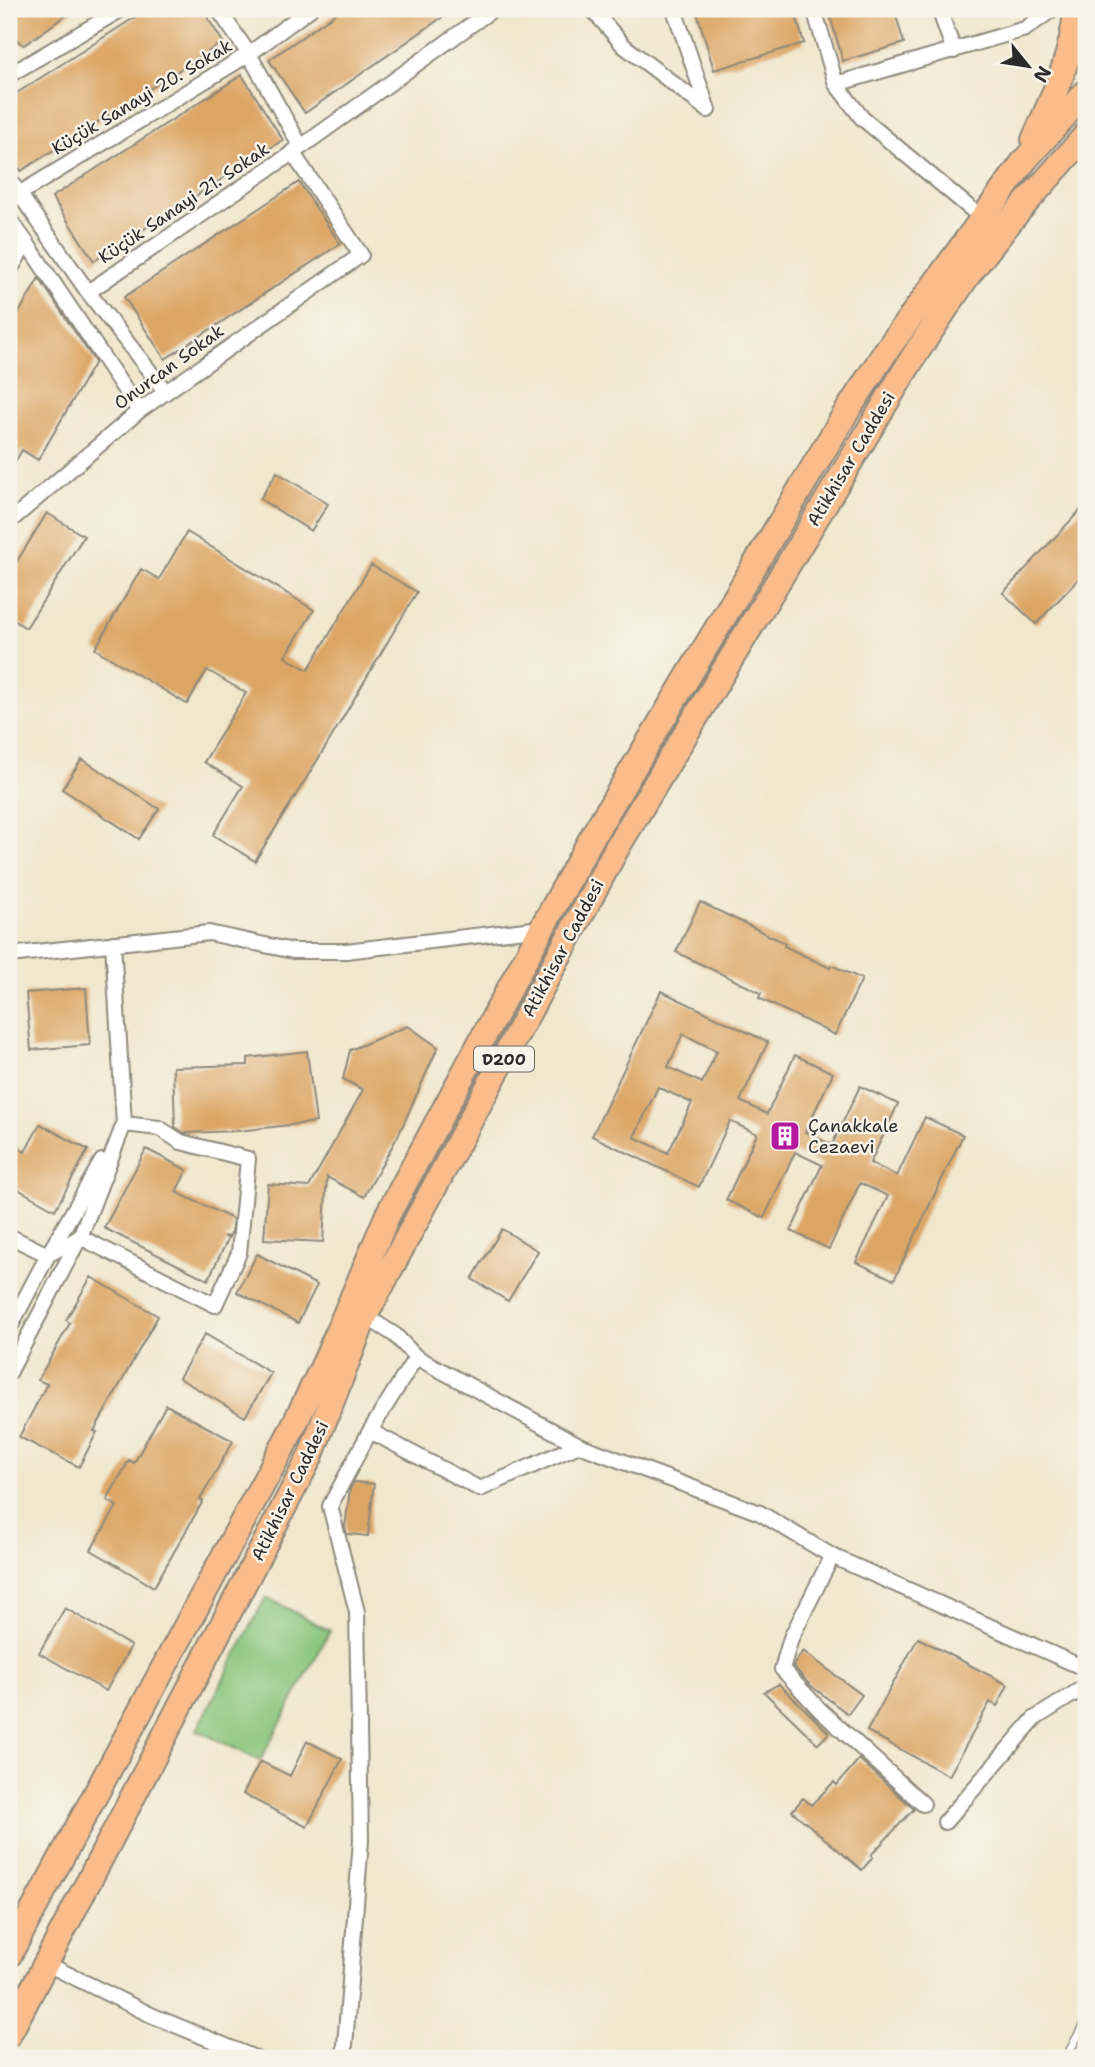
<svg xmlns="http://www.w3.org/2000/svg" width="1095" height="2067" viewBox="0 0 1095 2067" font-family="'Shantell Sans',sans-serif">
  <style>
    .green { fill: #88c57b; stroke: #5a7853; stroke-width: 2 }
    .building { fill: #dba564; fill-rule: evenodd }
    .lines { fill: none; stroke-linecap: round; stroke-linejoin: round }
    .lane-casing { stroke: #8e897c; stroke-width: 10 }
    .street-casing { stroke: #8e897c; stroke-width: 18 }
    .highway-casing { stroke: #8e897c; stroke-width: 28 }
    .lane { stroke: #fff; stroke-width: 7 }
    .street { stroke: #fff; stroke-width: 14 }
    .highway { stroke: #fabc8b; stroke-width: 24 }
    .labels { text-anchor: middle; stroke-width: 5; stroke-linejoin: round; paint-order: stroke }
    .shield { fill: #f7f3e8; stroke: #686764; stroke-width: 2 }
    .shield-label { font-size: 16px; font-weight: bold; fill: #2b2b2b }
    .street-label { font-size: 18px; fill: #2b2b2b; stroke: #f7f3e8 }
    .poi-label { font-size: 18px; fill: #2b2b2b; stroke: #f7f3e8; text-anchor: start }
  </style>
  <rect width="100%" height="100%" fill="#f7f3e8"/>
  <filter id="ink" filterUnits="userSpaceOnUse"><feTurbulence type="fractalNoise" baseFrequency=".0143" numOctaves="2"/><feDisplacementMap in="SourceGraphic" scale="14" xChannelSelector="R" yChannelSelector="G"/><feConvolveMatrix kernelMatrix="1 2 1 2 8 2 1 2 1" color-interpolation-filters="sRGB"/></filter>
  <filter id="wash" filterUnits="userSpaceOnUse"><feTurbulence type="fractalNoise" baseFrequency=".00686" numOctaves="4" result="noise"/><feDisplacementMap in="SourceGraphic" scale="28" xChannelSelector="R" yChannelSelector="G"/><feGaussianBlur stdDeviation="1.57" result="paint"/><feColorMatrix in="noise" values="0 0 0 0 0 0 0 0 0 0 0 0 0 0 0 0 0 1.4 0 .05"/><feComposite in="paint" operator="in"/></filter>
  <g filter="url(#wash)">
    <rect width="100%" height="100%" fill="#f0e7cd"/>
    <!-- green -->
    <path class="green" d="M 266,1597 L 330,1631 L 260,1761 L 197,1730 Z"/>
    <g id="blocks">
      <!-- building -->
      <path class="building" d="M 19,9 L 75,9 L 24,45 L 19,42 L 9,28 Z
        M 148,9 L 202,9 L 223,42 L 21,171 L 9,152 L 9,98 Z
        M 342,9 L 454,9 L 305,113 L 269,60 Z
        M 696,9 L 794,9 L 804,43 L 714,70 Z
        M 828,9 L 894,9 L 904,43 L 843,61 Z
        M 242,75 L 283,140 L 94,261 L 52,197 Z
        M 299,182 L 340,244 L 165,359 L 124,297 Z
        M 39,278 L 95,362 L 38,460 L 22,450 L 9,472 L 9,330 Z
        M 277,472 L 328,504 L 311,531 L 260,499 Z
        M 1086,504 L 1086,571 L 1036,624 L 1003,593 Z
        M 47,513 L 84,536 L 26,628 L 9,617 L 9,574 Z
        M 187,532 L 314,610 L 285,657 L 308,670 L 371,565 L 417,592 L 328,743 L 255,861 L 213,835 L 243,786 L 204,762 L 246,693 L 207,670 L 187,704 L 95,649 L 141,569 L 159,579 Z
        M 82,759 L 159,809 L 139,839 L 62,789 Z
        M 700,902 L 785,943 L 784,946 L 830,968 L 831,965 L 862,979 L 835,1035 L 759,998 L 761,993 L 676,952 Z
        M 86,988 L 90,1045 L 31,1050 L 26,993 Z
        M 661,991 L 768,1042 L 740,1101 L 767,1114 L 795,1055 L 833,1073 L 805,1132 L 832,1145 L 860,1086 L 898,1104 L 870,1163 L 897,1176 L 925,1117 L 963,1135 L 894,1280 L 856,1262 L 888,1196 L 860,1183 L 829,1249 L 791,1231 L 822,1165 L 795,1152 L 764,1218 L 726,1200 L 757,1134 L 730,1121 L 699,1187 L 592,1136 ZM 683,1034 L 717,1051 L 702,1083 L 668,1067 ZM 658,1087 L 692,1103 L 668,1153 L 634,1137 Z
        M 408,1026 L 438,1047 L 399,1134 L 364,1197 L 327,1177 L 323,1242 L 264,1239 L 268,1184 L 309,1187 L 363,1090 L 343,1079 L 350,1050 Z
        M 307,1051 L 316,1122 L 238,1131 L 185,1133 L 175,1127 L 173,1067 L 248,1065 L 248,1058 Z
        M 40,1124 L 88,1150 L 55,1210 L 9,1184 L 9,1143 L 25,1152 Z
        M 146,1149 L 187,1170 L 176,1192 L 233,1219 L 231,1233 L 229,1237 L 223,1236 L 228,1239 L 208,1280 L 104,1228 Z
        M 502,1229 L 538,1251 L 508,1301 L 472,1279 Z
        M 257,1254 L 317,1285 L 298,1323 L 237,1292 Z
        M 91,1277 L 158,1316 L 94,1431 L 97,1432 L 79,1467 L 19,1437 L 47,1384 L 38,1380 L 70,1323 L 66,1320 Z
        M 205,1334 L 271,1373 L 245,1417 L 179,1378 Z
        M 166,1405 L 233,1441 L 200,1500 L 203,1501 L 154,1587 L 91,1550 L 117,1506 L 107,1500 L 129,1460 L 134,1463 Z
        M 354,1482 L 374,1484 L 368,1536 L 347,1534 L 345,1527 L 350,1489 Z
        M 65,1608 L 131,1646 L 106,1691 L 39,1653 Z
        M 918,1638 L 1008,1685 L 997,1706 L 990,1702 L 949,1776 L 867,1731 Z
        M 803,1651 L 862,1695 L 848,1714 L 810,1685 L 793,1666 Z
        M 779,1684 L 829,1733 L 818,1744 L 764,1692 Z
        M 307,1741 L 342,1759 L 307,1827 L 243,1794 L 260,1761 L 290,1776 Z
        M 859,1759 L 914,1809 L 871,1855 L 873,1857 L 862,1870 L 792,1811 L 803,1798 L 811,1805 L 834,1782 L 837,1785 Z"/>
    </g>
  </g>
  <g filter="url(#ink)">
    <use href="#blocks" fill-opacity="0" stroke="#8e897c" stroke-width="2"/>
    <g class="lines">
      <!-- lane casing -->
      <g class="lane-casing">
        <path id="lane" d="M 1066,2058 L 1086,2020"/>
      </g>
      <!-- street casing -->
      <g class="street-casing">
        <path id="street" d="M 218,9 L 249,54 L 301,147
          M 592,9 L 624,46 L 708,110
          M 674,9 L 708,110
          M 814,9 L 836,84 L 862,118 L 983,219
          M 939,9 L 954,51
          M 9,75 L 122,9
          M 836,84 L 1025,29 L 1053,9
          M 9,179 L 88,292 L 165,391
          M 19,194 L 249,54 L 310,9
          M 9,219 L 26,242 L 139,411
          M 9,272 L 26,242
          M 88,292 L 301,147 L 493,9
          M 9,522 L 139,411 L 361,255 L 292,152
          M 9,955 L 209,933 L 293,951 L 346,951 L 542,928
          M 9,1236 L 48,1255 L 80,1237 L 215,1305 L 239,1253 L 248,1159 L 181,1142 L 159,1128 L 124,1124
          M 365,1316 L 395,1335 L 416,1357 L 370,1431 L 480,1489 L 579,1445
          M 9,1329 L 48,1255 L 102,1161
          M 416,1357 L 579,1445 L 760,1513 L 832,1556 L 1086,1669
          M 9,1373 L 80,1237 L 124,1124 L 113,943
          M 832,1556 L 791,1638 L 782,1669 L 820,1710 L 923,1804
          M 945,1822 L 1034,1719 L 1086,1686
          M 45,1963 L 151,2015 L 255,2058
          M 344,2058 L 361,1840 L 357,1612 L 330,1506 L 370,1431"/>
      </g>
      <!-- highway casing -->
      <g class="highway-casing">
        <path id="highway" d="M 1034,140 C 1053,97 1073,56 1076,9
          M 9,1955 L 288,1437 L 325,1362 L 388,1214 L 542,928 L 595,832 L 844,416 L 886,351 L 1025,160 L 1086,92
          M 9,2034 L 310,1457 L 365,1316 L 618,846 L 914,356 L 968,275 L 1016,214 L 1086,135"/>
      </g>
      <!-- lane -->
      <use href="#lane" class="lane"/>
      <!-- street -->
      <use href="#street" class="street"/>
      <!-- highway -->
      <use href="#highway" class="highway"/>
    </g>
  </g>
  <!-- icons -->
  <defs>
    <g id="building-square" transform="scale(1.575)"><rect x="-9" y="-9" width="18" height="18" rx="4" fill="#b5179e" stroke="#f7f3e8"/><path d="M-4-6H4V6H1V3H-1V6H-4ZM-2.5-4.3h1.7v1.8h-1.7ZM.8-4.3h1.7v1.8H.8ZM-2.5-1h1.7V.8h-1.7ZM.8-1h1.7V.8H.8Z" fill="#fff"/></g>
  </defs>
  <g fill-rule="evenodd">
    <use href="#building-square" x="785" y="1136"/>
  </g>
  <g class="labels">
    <!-- shield labels -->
    <rect class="shield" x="474" y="1046.5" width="60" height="25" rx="5"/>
    <g class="shield-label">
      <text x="504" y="1065">D200</text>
    </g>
    <!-- street labels -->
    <g class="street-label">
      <text transform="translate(142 97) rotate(-31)" y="6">Küçük Sanayi 20. Sokak</text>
      <text transform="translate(184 203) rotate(-34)" y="6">Küçük Sanayi 21. Sokak</text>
      <text transform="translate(169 367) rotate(-36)" y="6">Onurcan Sokak</text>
      <text transform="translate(851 459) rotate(-59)" y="6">Atikhisar Caddesi</text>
      <text transform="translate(563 948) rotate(-62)" y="6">Atikhisar Caddesi</text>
      <text transform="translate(290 1491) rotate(-64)" y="6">Atikhisar Caddesi</text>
    </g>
    <!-- poi labels -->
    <g class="poi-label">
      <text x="808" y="1132">Çanakkale<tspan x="808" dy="21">Cezaevi</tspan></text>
    </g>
  </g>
  <!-- margin -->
  <rect width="1095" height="2067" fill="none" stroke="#f7f3e8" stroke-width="35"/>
  <!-- north arrow -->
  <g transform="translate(1028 66) rotate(120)" stroke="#f7f3e8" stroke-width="5" paint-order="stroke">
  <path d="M0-5L12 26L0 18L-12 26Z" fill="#2b2b2b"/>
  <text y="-10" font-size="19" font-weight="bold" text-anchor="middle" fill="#2b2b2b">N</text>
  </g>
</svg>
